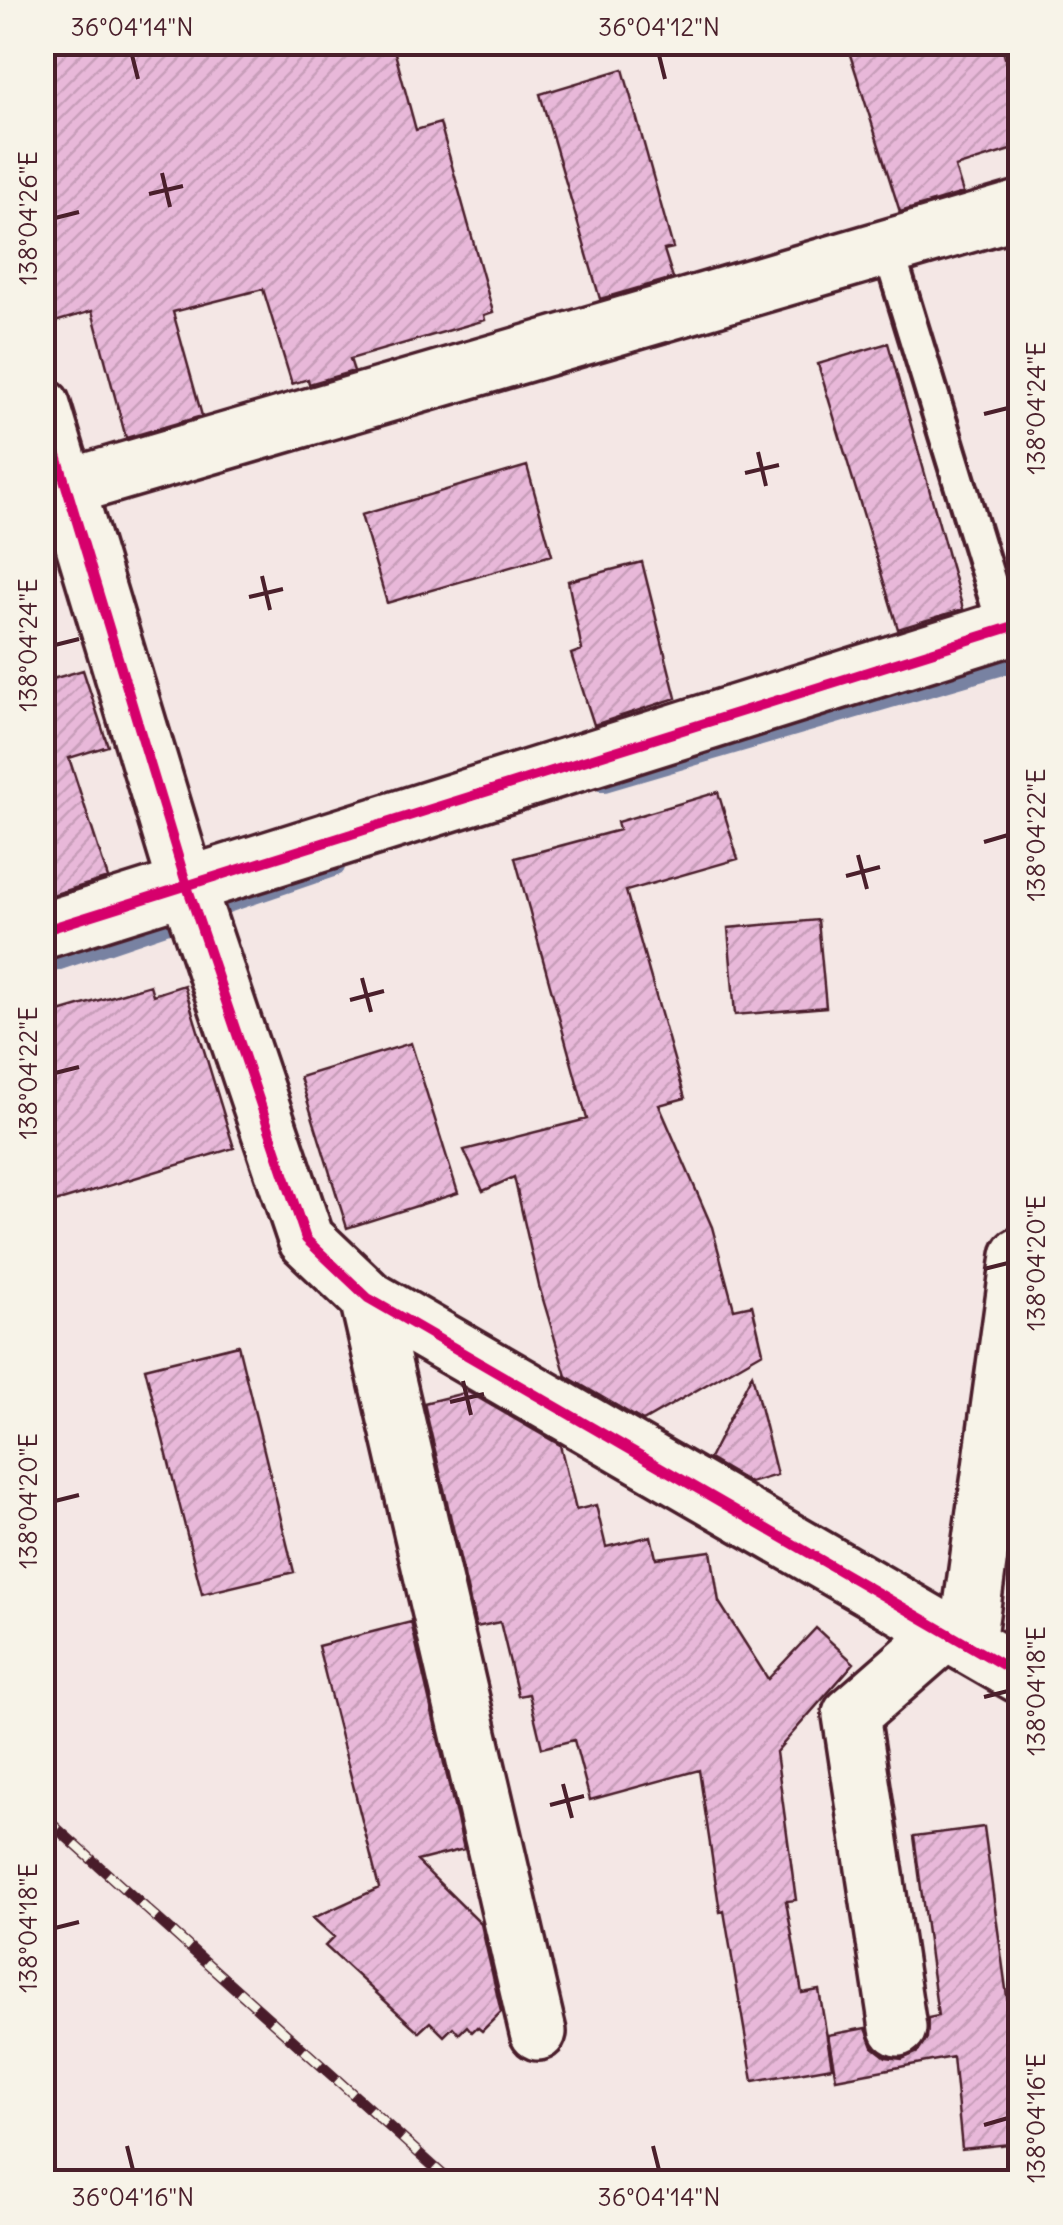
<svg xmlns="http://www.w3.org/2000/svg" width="1063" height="2225" viewBox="0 0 1063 2225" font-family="Delius,sans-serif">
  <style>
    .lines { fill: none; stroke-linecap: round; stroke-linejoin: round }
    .stream { stroke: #7882a2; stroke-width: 18 }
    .building { fill: url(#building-hatch); stroke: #4a1f2b; stroke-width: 2.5 }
    .service-casing { stroke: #4a1f2b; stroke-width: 38 }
    .minor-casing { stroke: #4a1f2b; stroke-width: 62 }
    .service { stroke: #f7f3e8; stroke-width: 30 }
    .minor { stroke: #f7f3e8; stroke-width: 55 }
    .rail-casing { stroke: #4a1f2b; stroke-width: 11 }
    .rail { stroke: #f7f3e8; stroke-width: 8; stroke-dasharray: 22; stroke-linecap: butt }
    .cycleway-casing { stroke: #f7f3e8; stroke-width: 16 }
    .cycleway { stroke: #d6006c; stroke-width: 10 }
    .ticks { fill: none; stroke: #4a1f2b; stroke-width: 4 }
    .neatline { fill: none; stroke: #4a1f2b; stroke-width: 4 }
    .ticks-label { font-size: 25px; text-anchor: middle; fill: #4a1f2b }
  </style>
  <defs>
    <pattern id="building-hatch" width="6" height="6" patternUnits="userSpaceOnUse" patternTransform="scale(2.5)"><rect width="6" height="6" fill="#e8b8d9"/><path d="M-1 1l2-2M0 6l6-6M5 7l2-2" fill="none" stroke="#c89eba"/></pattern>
  </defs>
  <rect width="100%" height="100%" fill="#f4e7e5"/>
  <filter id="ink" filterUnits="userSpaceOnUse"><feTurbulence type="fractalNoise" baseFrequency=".01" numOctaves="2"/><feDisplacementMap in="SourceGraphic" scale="20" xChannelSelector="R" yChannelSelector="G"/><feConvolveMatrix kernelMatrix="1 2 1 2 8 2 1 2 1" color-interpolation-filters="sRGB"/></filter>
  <g filter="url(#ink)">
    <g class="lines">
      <!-- stream -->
      <path class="stream" d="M 604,783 L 1020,661
        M 42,967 L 336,867"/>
    </g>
    <!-- building -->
    <path class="building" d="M 42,42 L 392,42 L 416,130 L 440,123 L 493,312 L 484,315 L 485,320 L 350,359 L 354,371 L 309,384 L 308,379 L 292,384 L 263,289 L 173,312 L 202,416 L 126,438 L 92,311 L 55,322 L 42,278 Z
      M 846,42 L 1001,42 L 1010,78 L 1020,75 L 1020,147 L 955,167 L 963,193 L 900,212 Z
      M 623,69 L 673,248 L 664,250 L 673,278 L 600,299 L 540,94 Z
      M 888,343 L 963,609 L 898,629 L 818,364 Z
      M 527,466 L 552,555 L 387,603 L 361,515 Z
      M 642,562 L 676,698 L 594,725 L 571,654 L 582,650 L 568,581 Z
      M 83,670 L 108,746 L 69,758 L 108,878 L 42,898 L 42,682 Z
      M 718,792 L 738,859 L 626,891 L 685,1098 L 659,1105 L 712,1227 L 734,1309 L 752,1305 L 763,1352 L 643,1421 L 566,1376 L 539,1286 L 514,1177 L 483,1191 L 464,1150 L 587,1119 L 515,858 L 619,830 L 617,822 Z
      M 818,920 L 826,1007 L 735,1015 L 728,928 Z
      M 150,985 L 153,995 L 184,985 L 234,1148 L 42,1206 L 42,1017 Z
      M 411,1043 L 458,1193 L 347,1228 L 300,1077 Z
      M 238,1345 L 294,1572 L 202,1594 L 145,1368 Z
      M 752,1374 L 777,1475 L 750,1483 L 709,1459 Z
      M 468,1392 L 560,1445 L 576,1510 L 596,1505 L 606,1547 L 651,1536 L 656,1558 L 711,1551 L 719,1602 L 768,1679 L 816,1628 L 854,1663 L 776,1752 L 796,1900 L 786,1901 L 802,1993 L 819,1990 L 832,2067 L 753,2081 L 724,1911 L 720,1912 L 699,1770 L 590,1800 L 574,1740 L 542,1748 L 529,1694 L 518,1696 L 500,1622 L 476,1627 L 424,1403 Z
      M 411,1622 L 464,1849 L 417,1861 L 481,1924 L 501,2012 L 482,2031 L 477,2027 L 472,2032 L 467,2026 L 459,2034 L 453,2027 L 444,2036 L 430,2022 L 419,2032 L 325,1946 L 334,1937 L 313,1918 L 379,1888 L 318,1646 Z
      M 984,1827 L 1008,2004 L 1020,2143 L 962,2149 L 953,2057 L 836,2079 L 828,2035 L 866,2028 L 873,2047 L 886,2057 L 902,2059 L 918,2052 L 927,2038 L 928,2018 L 938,2016 L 914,1836 Z"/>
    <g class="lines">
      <!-- service casing -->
      <g class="service-casing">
        <path id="service" d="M 888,249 L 1004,628"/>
      </g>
      <!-- minor casing -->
      <g class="minor-casing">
        <path id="minor" d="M 42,406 L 186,883 L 306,1239 L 368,1298 L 1020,1675
          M 42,495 L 1020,209
          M 42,931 L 1020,624
          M 368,1298 L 538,2032
          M 967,1643 L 1020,1256
          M 898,2028 L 851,1715 L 947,1631"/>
      </g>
      <!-- service -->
      <use href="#service" class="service"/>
      <!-- minor -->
      <use href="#minor" class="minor"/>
      <!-- rail casing -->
      <g class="rail-casing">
        <path id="rail" d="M 42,1815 L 451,2182"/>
      </g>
      <!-- rail -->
      <use href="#rail" class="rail"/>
      <!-- cycleway casing -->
      <g class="cycleway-casing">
        <path id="cycleway" d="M 42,406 L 186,883 L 306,1239 L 368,1298 L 1020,1675
          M 42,931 L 1020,624"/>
      </g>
      <!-- cycleway -->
      <use href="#cycleway" class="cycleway"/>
    </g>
  </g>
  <!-- ticks -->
  <path class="ticks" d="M 132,55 L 138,79M 659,55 L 665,79M 162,173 L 170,207M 149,194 L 183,186M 55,218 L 79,212M 984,414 L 1008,408M 758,452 L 766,486M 745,473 L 779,465M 262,576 L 270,610M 249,597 L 283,589M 55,645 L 79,639M 984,842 L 1008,835M 858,855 L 867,889M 846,876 L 880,867M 362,978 L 371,1012M 350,1000 L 384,991M 55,1073 L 79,1067M 984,1269 L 1008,1263M 463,1381 L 471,1415M 450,1402 L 484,1394M 55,1501 L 79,1495M 984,1697 L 1008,1691M 563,1784 L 572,1818M 550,1805 L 584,1796M 55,1928 L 79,1922M 984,2125 L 1008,2118M 127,2146 L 133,2170M 653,2146 L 659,2170"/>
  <!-- margin -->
  <rect width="1063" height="2225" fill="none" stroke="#f7f3e8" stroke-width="110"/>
  <rect x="55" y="55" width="953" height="2115" class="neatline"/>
  <g class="ticks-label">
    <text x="132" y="36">36°04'14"N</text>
    <text x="659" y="36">36°04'12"N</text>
    <text transform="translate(28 218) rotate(-90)" y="9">138°04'26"E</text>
    <text transform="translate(1036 408) rotate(-90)" y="9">138°04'24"E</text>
    <text transform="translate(28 645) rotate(-90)" y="9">138°04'24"E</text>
    <text transform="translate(1036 835) rotate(-90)" y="9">138°04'22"E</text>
    <text transform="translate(28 1073) rotate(-90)" y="9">138°04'22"E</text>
    <text transform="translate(1036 1263) rotate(-90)" y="9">138°04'20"E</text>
    <text transform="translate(28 1501) rotate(-90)" y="9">138°04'20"E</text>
    <text transform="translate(1036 1691) rotate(-90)" y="9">138°04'18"E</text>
    <text transform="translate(28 1928) rotate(-90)" y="9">138°04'18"E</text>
    <text transform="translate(1036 2118) rotate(-90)" y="9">138°04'16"E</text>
    <text x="133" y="2206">36°04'16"N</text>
    <text x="659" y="2206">36°04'14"N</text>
  </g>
</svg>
